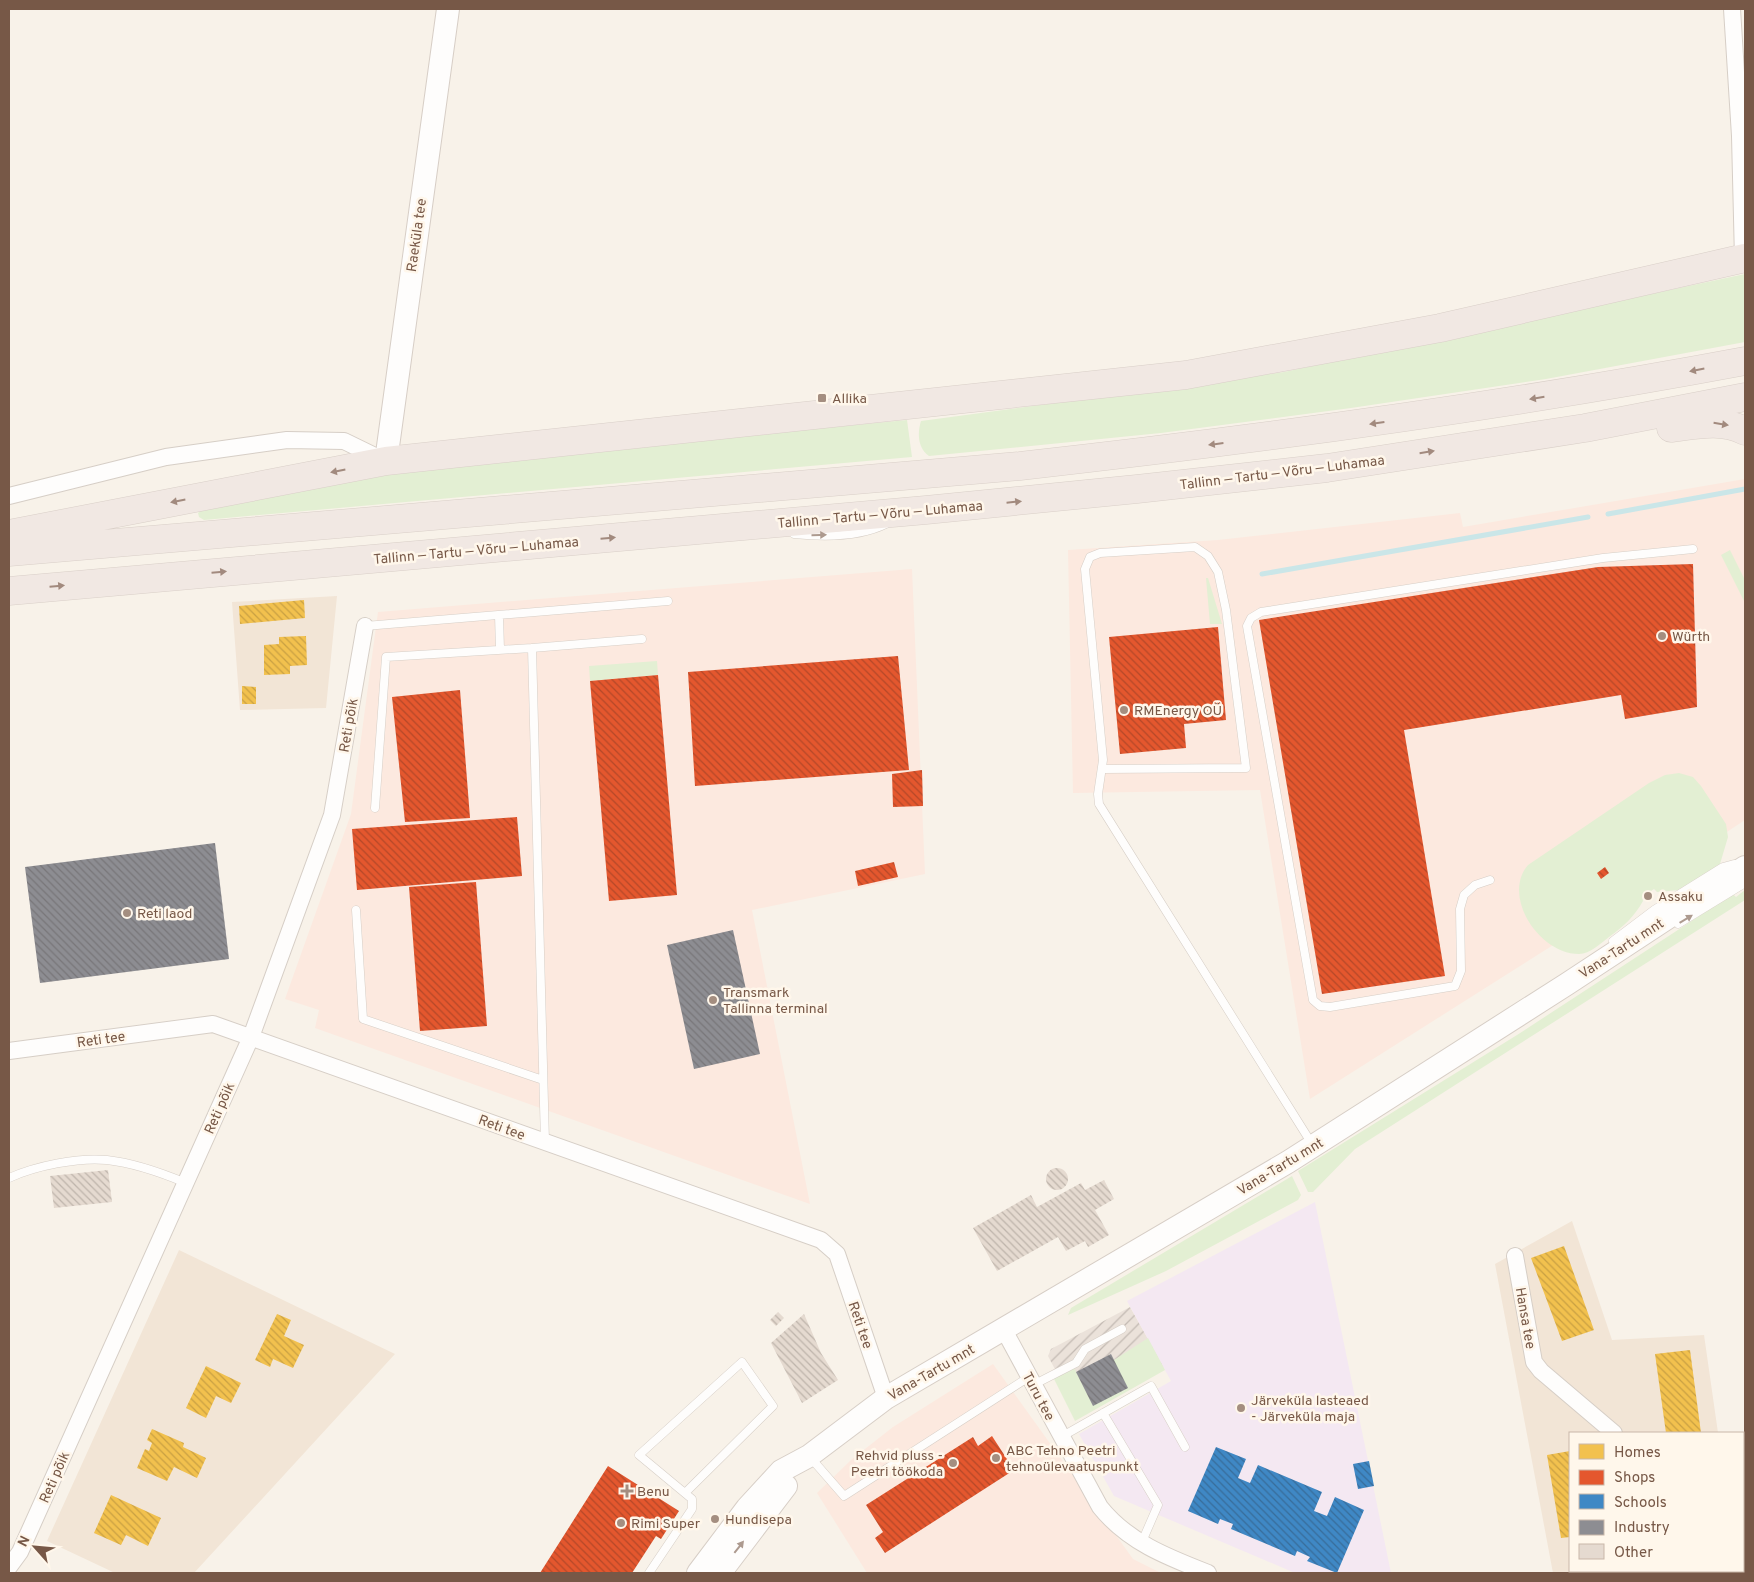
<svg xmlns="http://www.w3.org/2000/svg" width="1754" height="1582" viewBox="0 0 1754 1582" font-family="Overpass,sans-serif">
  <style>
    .residential { fill: #f2e5d6 }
    .commercial { fill: #fce9df }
    .industrial { fill: url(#industrial-furrows) }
    .education { fill: #f4e8f2 }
    .green { fill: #e3efd3 }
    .homes { fill: url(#homes-back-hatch) }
    .shops { fill: url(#shops-back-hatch) }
    .schools { fill: url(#schools-back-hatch) }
    .industry { fill: url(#industry-back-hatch) }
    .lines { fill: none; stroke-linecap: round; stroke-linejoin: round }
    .stream { stroke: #cae6e8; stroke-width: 5 }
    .building { fill: url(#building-back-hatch) }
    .lane-casing { stroke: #d6cec6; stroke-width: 9 }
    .street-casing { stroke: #d6cec6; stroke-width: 18 }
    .secondary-casing { stroke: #d7cec6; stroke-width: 24 }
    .highway-casing { stroke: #d9cfc8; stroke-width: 29 }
    .lane { stroke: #fefdfc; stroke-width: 8 }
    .street { stroke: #fefdfc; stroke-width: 16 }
    .secondary { stroke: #fefdfc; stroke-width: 22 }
    .highway { stroke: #f1e8e3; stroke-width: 28 }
    .oneway { fill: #a28a7e }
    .oneway2 { fill: #ad9a8f }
    .poi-dot { fill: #a48e80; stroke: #fff7eb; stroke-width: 2 }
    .labels { text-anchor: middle; stroke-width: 5; stroke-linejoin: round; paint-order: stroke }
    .street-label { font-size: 14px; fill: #775847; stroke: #fff7eb }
    .poi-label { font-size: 14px; fill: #775847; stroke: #fff7eb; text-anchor: start }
  </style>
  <defs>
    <pattern id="industrial-furrows" width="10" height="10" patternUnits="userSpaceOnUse" patternTransform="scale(1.25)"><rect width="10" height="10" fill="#ebe2da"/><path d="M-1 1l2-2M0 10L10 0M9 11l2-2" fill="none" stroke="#c3bab3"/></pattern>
    <pattern id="homes-back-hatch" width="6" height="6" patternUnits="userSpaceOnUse" patternTransform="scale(1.25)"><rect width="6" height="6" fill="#f2c14e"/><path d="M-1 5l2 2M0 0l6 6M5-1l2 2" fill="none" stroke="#c9a043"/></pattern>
    <pattern id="shops-back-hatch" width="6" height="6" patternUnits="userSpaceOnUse" patternTransform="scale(1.25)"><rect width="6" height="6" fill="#e4572e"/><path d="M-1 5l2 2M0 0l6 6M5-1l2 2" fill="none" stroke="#b44828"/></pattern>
    <pattern id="schools-back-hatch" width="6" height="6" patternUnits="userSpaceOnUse" patternTransform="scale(1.25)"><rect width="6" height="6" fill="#3f88c5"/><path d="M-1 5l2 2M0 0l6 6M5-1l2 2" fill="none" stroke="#386c99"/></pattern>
    <pattern id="industry-back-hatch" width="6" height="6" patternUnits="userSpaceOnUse" patternTransform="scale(1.25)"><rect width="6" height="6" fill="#8d8d92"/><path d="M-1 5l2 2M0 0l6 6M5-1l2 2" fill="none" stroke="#787679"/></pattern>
    <pattern id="building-back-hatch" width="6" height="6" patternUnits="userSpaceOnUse" patternTransform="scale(1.25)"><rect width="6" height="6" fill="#e5dad0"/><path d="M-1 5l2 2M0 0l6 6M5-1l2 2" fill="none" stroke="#beb4ab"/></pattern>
  </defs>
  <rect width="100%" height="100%" fill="#f8f2e9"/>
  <!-- residential -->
  <path class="residential" d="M 337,596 L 326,708 L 240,710 L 232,602 Z
    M 1572,1221 L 1612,1340 L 1704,1335 L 1718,1433 L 1570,1433 L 1570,1571 L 1737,1571 L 1737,1573 L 1553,1573 L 1495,1264 Z
    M 179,1250 L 395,1354 L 194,1573 L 115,1573 L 47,1541 Z"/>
  <!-- commercial -->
  <path class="commercial" d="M 1745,479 L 1745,820 L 1610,909 L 1310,1099 L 1260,790 L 1073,793 L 1068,550 L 1218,540 L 1460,513 L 1463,527 Z
    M 912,569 L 925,874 L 752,910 L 810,1204 L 315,1028 L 319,1010 L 285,999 L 351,814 L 378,612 Z
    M 993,1364 L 1133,1559 L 1161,1573 L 867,1573 L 817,1493 L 851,1460 L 893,1427 Z"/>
  <!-- industrial -->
  <path class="industrial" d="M 1130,1307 L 1164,1367 L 1078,1413 L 1048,1356 L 1051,1349 Z"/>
  <!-- education -->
  <path class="education" d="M 1315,1202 L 1391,1573 L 1295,1573 L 1114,1496 L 1079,1434 L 1171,1381 L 1127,1301 Z"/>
  <!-- green -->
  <path class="green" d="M 1745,274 L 1745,342 L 1546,379 L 1351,408 L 1161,433 L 929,456 C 918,448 917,434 921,421 L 1284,372 Z
    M 907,420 L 912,457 L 204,520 L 199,517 L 198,513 L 202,509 L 320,483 L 554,454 Z
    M 1730,550 L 1745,580 L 1745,603 L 1721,555 Z
    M 1206,578 L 1208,578 L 1222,624 L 1210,624 Z
    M 657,661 L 658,675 L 590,681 L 589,666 Z
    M 1679,773 L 1693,777 L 1701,786 L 1726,824 L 1728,837 L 1720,864 L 1712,871 L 1679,890 L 1657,892 L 1654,889 L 1642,897 L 1643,901 C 1634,917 1624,926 1609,937 C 1601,943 1590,954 1579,954 C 1540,954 1501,897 1528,865 L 1649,783 L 1665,775 Z
    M 1745,890 L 1745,900 L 1355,1149 L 1313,1192 L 1308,1192 L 1298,1171 L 1517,1035 L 1733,894 L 1736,897 Z
    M 1292,1176 L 1301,1195 L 1298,1200 L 1166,1271 L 1068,1315 L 1071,1308 Z
    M 1148,1338 L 1165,1370 L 1075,1421 L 1054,1379 L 1074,1368 L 1093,1405 L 1114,1360 Z"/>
  <!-- homes -->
  <path class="homes" d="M 304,600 L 305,618 L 240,624 L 239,606 Z
    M 306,636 L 307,665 L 290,666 L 290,674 L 264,675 L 264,645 L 279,644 L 279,637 Z
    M 242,686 L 256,687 L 256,704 L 242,704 Z
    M 1564,1246 L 1594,1330 L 1562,1341 L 1531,1258 Z
    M 277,1314 L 291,1320 L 284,1336 L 304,1345 L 293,1368 L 273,1359 L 270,1367 L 255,1360 Z
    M 1690,1350 L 1701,1433 L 1666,1433 L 1655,1354 Z
    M 206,1366 L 241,1383 L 231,1403 L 216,1396 L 206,1418 L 186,1408 Z
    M 152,1429 L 184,1443 L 183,1447 L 206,1458 L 197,1478 L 174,1467 L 167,1481 L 137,1468 L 145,1449 L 149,1451 L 152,1443 L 147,1440 Z
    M 1570,1451 L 1570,1537 L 1561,1538 L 1547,1455 Z
    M 111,1495 L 161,1518 L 148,1546 L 126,1535 L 121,1545 L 94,1533 Z
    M 1683,1571 L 1717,1571 L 1717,1573 L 1683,1573 Z"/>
  <!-- shops -->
  <path class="shops" d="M 1693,564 L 1697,707 L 1625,719 L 1621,695 L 1404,730 L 1445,976 L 1322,994 L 1259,620 L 1598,567 Z
    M 1218,627 L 1226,720 L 1184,724 L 1186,748 L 1120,754 L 1109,637 Z
    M 898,656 L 909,770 L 695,786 L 688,672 Z
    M 658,675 L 677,895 L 609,901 L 590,681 Z
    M 460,690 L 470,818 L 405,822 L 392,697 Z
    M 922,770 L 923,806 L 893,807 L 892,774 Z
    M 517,817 L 522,876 L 357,890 L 352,829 Z
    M 894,862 L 898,877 L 858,886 L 855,871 Z
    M 1605,867 L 1609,873 L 1601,879 L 1597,873 Z
    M 476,882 L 487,1026 L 420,1031 L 409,887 Z
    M 992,1436 L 1014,1470 L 885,1553 L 875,1538 L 883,1532 L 866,1505 L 973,1437 L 978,1446 Z
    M 608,1466 L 679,1511 L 661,1539 L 656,1536 L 632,1573 L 540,1573 Z"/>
  <!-- schools -->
  <path class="schools" d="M 1216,1447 L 1246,1459 L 1238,1478 L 1250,1483 L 1258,1465 L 1322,1492 L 1314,1511 L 1327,1516 L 1335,1497 L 1364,1510 L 1337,1573 L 1307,1561 L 1310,1557 L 1297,1551 L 1295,1556 L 1231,1529 L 1233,1524 L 1220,1519 L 1218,1524 L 1188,1511 Z
    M 1369,1461 L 1374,1486 L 1358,1489 L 1353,1464 Z"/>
  <!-- industry -->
  <path class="industry" d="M 215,843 L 229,959 L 40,983 L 25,867 Z
    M 733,930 L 760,1054 L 694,1069 L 667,945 Z
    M 1111,1354 L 1128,1388 L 1093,1406 L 1076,1372 Z"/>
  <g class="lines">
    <!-- stream -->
    <path class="stream" d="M 1608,514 L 1745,489
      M 1262,574 L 1588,517"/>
  </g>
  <!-- building -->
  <path class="building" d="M1046 1179a11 11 0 1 1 22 0a11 11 0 1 1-22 0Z
    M 108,1170 L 112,1202 L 54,1208 L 50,1176 Z
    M 1104,1180 L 1114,1199 L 1095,1210 L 1109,1235 L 1088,1247 L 1085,1241 L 1066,1251 L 1058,1237 L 997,1271 L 973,1228 L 1031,1195 L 1037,1207 L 1081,1183 L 1085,1190 Z
    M 778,1312 L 784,1318 L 776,1326 L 770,1320 Z
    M 804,1314 L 821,1353 L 838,1380 L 802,1403 L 771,1343 Z"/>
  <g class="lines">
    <!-- lane casing -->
    <g class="lane-casing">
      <path id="lane" d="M 794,534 C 823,537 860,537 886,524
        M 499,615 L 500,650
        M 365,626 L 668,601
        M 532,648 L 642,639
        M 1102,769 L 1246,768 L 1226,610 L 1218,572 L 1208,556 L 1195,547 L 1100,553 L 1090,557 L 1085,569 L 1103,760 L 1098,794 L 1099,804 L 1312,1144
        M 375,808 L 386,657 L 532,648 L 545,1142
        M 1490,880 L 1475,885 L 1464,895 L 1460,909 L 1461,971 L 1455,986 L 1330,1007 L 1320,1006 L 1313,1000 L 1247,626 L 1251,618 L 1261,612 L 1603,558 L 1693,549
        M 356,910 L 363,1019 L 543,1080
        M 1678,924 L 1745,883
        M 1613,941 L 1654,910 L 1723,867 L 1734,864
        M 9,1178 C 35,1166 79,1157 107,1160 C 134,1163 162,1173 186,1183
        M 1033,1385 L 1076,1363 L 1085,1349 L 1122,1329
        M 1103,1413 L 1158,1505 L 1141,1544
        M 1061,1437 L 1151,1386 L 1185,1447
        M 810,1457 L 844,1496 L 1029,1377
        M 649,1573 L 692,1509 L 692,1499 L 639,1455 L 742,1362 L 773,1406 L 686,1492"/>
    </g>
    <!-- street casing -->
    <g class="street-casing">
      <path id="street" d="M 1732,9 L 1740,136 L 1743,259
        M 9,496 L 166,457 L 287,440 L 344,441 L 383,460
        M 9,1051 L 213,1024 L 821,1240 L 837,1254 L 886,1398
        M 1515,1256 L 1534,1362 L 1541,1371 L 1614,1433
        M 1004,1330 L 1100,1507 C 1128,1542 1167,1557 1208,1573
        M 9,1567 L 20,1552 L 251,1037 L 332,815 L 365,626
        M 1612,1573 L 1613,1571"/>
    </g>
    <!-- secondary casing -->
    <g class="secondary-casing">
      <path id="secondary" d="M 386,461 L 448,9
        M 698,1573 L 747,1508 L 781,1471 L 809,1456 L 886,1398 L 1288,1162 L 1567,984 L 1745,867
        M 720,1573 L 786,1486"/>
    </g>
    <!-- highway casing -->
    <g class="highway-casing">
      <path id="highway" d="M 1671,428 C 1696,425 1722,419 1745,431
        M 9,534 L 386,461 L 1186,375 L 1440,328 L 1745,258
        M 9,552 L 1020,466 C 1263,439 1505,406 1745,361
        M 9,591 L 926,510 L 1137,489 L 1327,468 L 1585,428 L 1745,397"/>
    </g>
    <!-- lane -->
    <use href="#lane" class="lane"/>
    <!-- street -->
    <use href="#street" class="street"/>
    <!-- secondary -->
    <use href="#secondary" class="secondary"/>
    <!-- highway -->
    <use href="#highway" class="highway"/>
  </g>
  <!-- one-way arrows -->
  <defs><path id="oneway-solid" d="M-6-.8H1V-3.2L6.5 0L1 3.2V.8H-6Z" transform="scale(1.25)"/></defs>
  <g class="oneway">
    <use href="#oneway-solid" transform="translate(1697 370) rotate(169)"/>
    <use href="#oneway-solid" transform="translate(1537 398) rotate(171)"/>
    <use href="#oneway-solid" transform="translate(1377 423) rotate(172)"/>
    <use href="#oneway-solid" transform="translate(1721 424) rotate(9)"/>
    <use href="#oneway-solid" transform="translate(1216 444) rotate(173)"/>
    <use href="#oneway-solid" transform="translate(1427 452) rotate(-9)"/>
    <use href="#oneway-solid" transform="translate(338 471) rotate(169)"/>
    <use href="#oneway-solid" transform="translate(178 501) rotate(169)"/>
    <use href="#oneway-solid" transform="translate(1014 502) rotate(-6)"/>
    <use href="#oneway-solid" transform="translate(608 538) rotate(-5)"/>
    <use href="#oneway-solid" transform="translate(219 572) rotate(-5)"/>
    <use href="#oneway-solid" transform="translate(57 586) rotate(-5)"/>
  </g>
  <g class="oneway2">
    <use href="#oneway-solid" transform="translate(819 535) rotate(-1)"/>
    <use href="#oneway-solid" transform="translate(1686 919) rotate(-31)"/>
    <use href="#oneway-solid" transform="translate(739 1547) rotate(-52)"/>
  </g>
  <!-- markers -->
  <g class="poi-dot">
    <rect x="817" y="393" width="10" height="10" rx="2.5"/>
    <circle cx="1662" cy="636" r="5"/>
    <circle cx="1124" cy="710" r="5"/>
    <circle cx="1648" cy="896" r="5"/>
    <circle cx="127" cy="913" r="5"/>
    <circle cx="713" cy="1000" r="5"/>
    <circle cx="1241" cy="1408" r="5"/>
    <circle cx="996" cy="1458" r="5"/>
    <circle cx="953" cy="1463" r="5"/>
    <path d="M624.5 1483.5h5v5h5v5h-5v5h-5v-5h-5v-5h5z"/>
    <circle cx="715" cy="1519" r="5"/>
    <circle cx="621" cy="1523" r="5"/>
  </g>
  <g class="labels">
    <!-- street labels -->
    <g class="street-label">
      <text transform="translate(416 235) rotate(-82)" y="5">Raeküla tee</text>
      <text transform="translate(1282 472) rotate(-7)" y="5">Tallinn — Tartu — Võru — Luhamaa</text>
      <text transform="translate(880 514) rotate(-5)" y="5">Tallinn — Tartu — Võru — Luhamaa</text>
      <text transform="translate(476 550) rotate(-5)" y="5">Tallinn — Tartu — Võru — Luhamaa</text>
      <text transform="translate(348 725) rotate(-80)" y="5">Reti põik</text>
      <text transform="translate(1621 948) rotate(-33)" y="5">Vana-Tartu mnt</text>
      <text transform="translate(101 1039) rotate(-8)" y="5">Reti tee</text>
      <text transform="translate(219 1108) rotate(-66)" y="5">Reti põik</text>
      <text transform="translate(502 1127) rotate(20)" y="5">Reti tee</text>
      <text transform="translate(1280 1166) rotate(-31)" y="5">Vana-Tartu mnt</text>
      <text transform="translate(1526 1318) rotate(80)" y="5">Hansa tee</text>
      <text transform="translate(861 1325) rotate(71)" y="5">Reti tee</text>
      <text transform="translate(931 1372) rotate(-30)" y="5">Vana-Tartu mnt</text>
      <text transform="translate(1039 1396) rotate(62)" y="5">Turu tee</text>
      <text transform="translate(54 1477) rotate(-66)" y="5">Reti põik</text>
    </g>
    <!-- poi labels -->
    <g class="poi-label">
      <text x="832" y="403">Allika</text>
      <text x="1672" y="641">Würth</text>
      <text x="1134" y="715">RMEnergy OÜ</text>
      <text x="1658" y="901">Assaku</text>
      <text x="137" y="918">Reti laod</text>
      <text x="723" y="997">Transmark<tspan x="723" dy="16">Tallinna terminal</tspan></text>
      <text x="1251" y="1405">Järveküla lasteaed<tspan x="1251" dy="16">- Järveküla maja</tspan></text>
      <text x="1006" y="1455">ABC Tehno Peetri<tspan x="1006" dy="16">tehnoülevaatuspunkt</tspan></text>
      <text x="943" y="1460" text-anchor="end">Rehvid pluss -<tspan x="943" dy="16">Peetri töökoda</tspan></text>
      <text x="637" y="1496">Benu</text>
      <text x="725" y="1524">Hundisepa</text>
      <text x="631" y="1528">Rimi Super</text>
    </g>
  </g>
  <!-- border -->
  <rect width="1754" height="1582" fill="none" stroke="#775847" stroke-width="20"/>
  <!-- legend -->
  <rect x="1569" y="1432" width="175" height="140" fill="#fff7eb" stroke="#c9b7a9"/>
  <rect x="1579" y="1444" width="25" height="15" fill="#f2c14e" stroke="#c9b7a9"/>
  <text x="1614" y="1457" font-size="15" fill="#775847">Homes</text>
  <rect x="1579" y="1470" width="25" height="15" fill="#e4572e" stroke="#c9b7a9"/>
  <text x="1614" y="1482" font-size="15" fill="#775847">Shops</text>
  <rect x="1579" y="1494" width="25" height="15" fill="#3f88c5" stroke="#c9b7a9"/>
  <text x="1614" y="1507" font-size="15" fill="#775847">Schools</text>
  <rect x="1579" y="1520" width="25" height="15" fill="#8d8d92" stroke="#c9b7a9"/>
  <text x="1614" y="1532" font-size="15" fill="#775847">Industry</text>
  <rect x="1579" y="1544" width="25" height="15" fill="#e5dad0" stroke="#c9b7a9"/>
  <text x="1614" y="1557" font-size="15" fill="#775847">Other</text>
  <!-- north arrow -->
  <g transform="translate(35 1547) rotate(297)" stroke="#fff7eb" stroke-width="4" paint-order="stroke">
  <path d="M0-4L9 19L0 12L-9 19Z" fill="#775847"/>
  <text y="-8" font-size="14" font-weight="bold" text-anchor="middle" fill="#775847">N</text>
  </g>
</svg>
